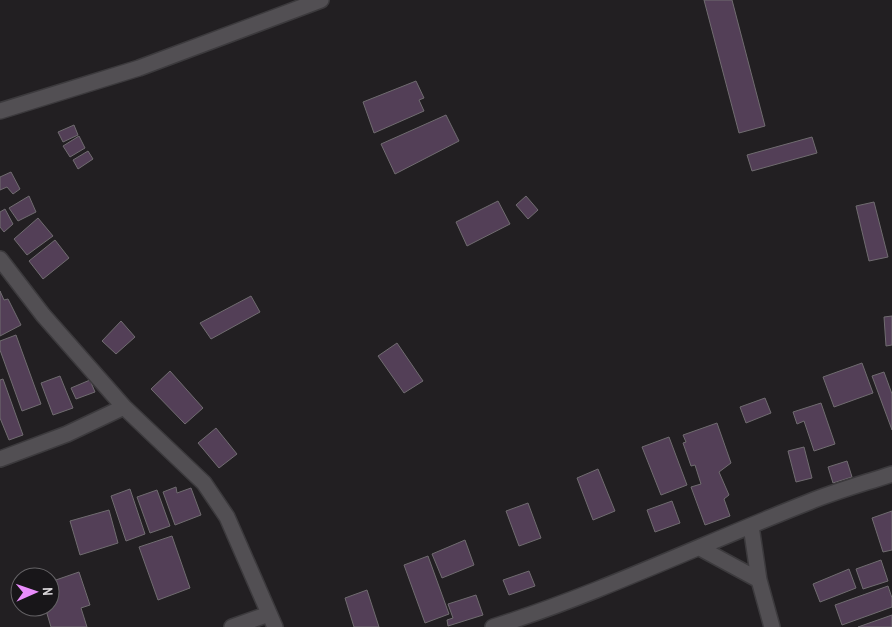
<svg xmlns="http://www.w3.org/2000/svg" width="892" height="627" viewBox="0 0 892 627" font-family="'Archivo Narrow',sans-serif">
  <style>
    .building { fill: #533f57; stroke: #706c70 }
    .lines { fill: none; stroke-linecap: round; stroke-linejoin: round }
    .minor-casing { stroke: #3c3a3d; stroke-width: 18 }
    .minor { stroke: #524f53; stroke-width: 15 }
  </style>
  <rect width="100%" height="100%" fill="#221f22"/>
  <!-- building -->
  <path class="building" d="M 704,0 L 732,0 L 765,126 L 739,133 Z
    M 416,81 L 424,98 L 419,100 L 424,111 L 374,133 L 363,102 Z
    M 446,115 L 459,141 L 395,174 L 381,144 Z
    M 74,125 L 78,135 L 63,142 L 58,132 Z
    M 79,136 L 85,148 L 70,157 L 63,146 Z
    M 812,137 L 817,153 L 752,171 L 747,155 Z
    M 88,151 L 93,159 L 78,169 L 73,160 Z
    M 11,172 L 20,189 L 13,194 L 7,187 L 0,190 L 0,177 Z
    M 29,196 L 36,212 L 18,221 L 9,208 Z
    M 526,196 L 538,210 L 528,219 L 516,205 Z
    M 498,201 L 510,224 L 467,246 L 456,222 Z
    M 874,202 L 888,257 L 869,261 L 856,206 Z
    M 5,209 L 13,224 L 4,232 L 0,227 L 0,212 Z
    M 38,218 L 53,236 L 27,255 L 14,239 Z
    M 55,240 L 69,258 L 43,279 L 29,261 Z
    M 0,291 L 4,300 L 8,299 L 21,325 L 0,336 Z
    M 251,296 L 260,312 L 211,339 L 200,323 Z
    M 892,316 L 892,345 L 886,346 L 884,317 Z
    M 121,321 L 135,337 L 116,354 L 102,341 Z
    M 16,335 L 41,404 L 22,411 L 0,350 L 0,341 Z
    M 397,343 L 423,381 L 404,393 L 378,356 Z
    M 862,363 L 873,393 L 834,407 L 823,377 Z
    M 170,371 L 203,408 L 185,424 L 151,389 Z
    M 884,372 L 892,394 L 892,430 L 872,376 Z
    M 60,376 L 73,408 L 53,415 L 41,383 Z
    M 3,379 L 23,435 L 9,440 L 0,418 L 0,380 Z
    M 90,380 L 95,392 L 76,399 L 71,388 Z
    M 765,398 L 771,413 L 746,423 L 740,407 Z
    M 821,403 L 835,444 L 814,451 L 804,421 L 797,424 L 793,412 Z
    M 717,423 L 731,463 L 719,472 L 729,495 L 724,499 L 730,516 L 705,525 L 691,487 L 701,484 L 695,465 L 691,466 L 683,443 L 686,442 L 683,435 Z
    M 216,428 L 237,454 L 219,468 L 198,443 Z
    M 669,437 L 687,485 L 661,495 L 642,447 Z
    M 804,447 L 812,478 L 796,482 L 788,451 Z
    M 847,461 L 852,477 L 833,483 L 828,467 Z
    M 598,469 L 615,511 L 593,520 L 577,478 Z
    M 176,487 L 177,493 L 191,488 L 201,515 L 175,525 L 163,492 Z
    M 130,489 L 145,534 L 126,541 L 111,496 Z
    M 157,490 L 170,526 L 150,533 L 137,497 Z
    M 672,501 L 680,523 L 655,532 L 647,510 Z
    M 528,503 L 541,538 L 519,546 L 506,511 Z
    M 109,510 L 118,543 L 80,555 L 70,521 Z
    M 892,511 L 892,550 L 883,552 L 872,518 Z
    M 172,536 L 190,588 L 158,600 L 139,547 Z
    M 465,540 L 474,565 L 442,578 L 432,554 Z
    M 428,556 L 449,614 L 425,623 L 404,565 Z
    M 881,560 L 888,581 L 863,589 L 856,569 Z
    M 849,569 L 856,588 L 820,602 L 813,584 Z
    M 529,571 L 535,586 L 509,595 L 503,580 Z
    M 79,572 L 90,605 L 81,608 L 87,627 L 51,627 L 45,607 L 50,607 L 50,582 Z
    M 888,586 L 892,598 L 892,607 L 842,625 L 835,605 Z
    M 367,590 L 379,627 L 354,627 L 345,598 Z
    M 476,595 L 483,615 L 448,626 L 447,620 L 453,618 L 448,604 Z
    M 892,615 L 892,627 L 858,627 Z"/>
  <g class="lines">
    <!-- minor casing -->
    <g class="minor-casing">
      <path id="minor" d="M 0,111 L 139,68 L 321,0
        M 0,259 L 43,315 L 124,407 L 204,483 L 227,517 L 275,627
        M 0,459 L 67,434 L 124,407
        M 751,526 L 759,580 L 772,627
        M 700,548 L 759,580
        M 232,627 L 269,614
        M 493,627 C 601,593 704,543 809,502 C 836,491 865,483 892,474"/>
    </g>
    <!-- minor -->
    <use href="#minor" class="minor"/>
  </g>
  <!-- north arrow -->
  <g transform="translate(35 592) rotate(88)"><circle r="24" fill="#181619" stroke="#646265"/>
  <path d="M0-4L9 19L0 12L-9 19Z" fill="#ea8dfc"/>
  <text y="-8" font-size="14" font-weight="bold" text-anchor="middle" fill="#d7d4d7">N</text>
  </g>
</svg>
